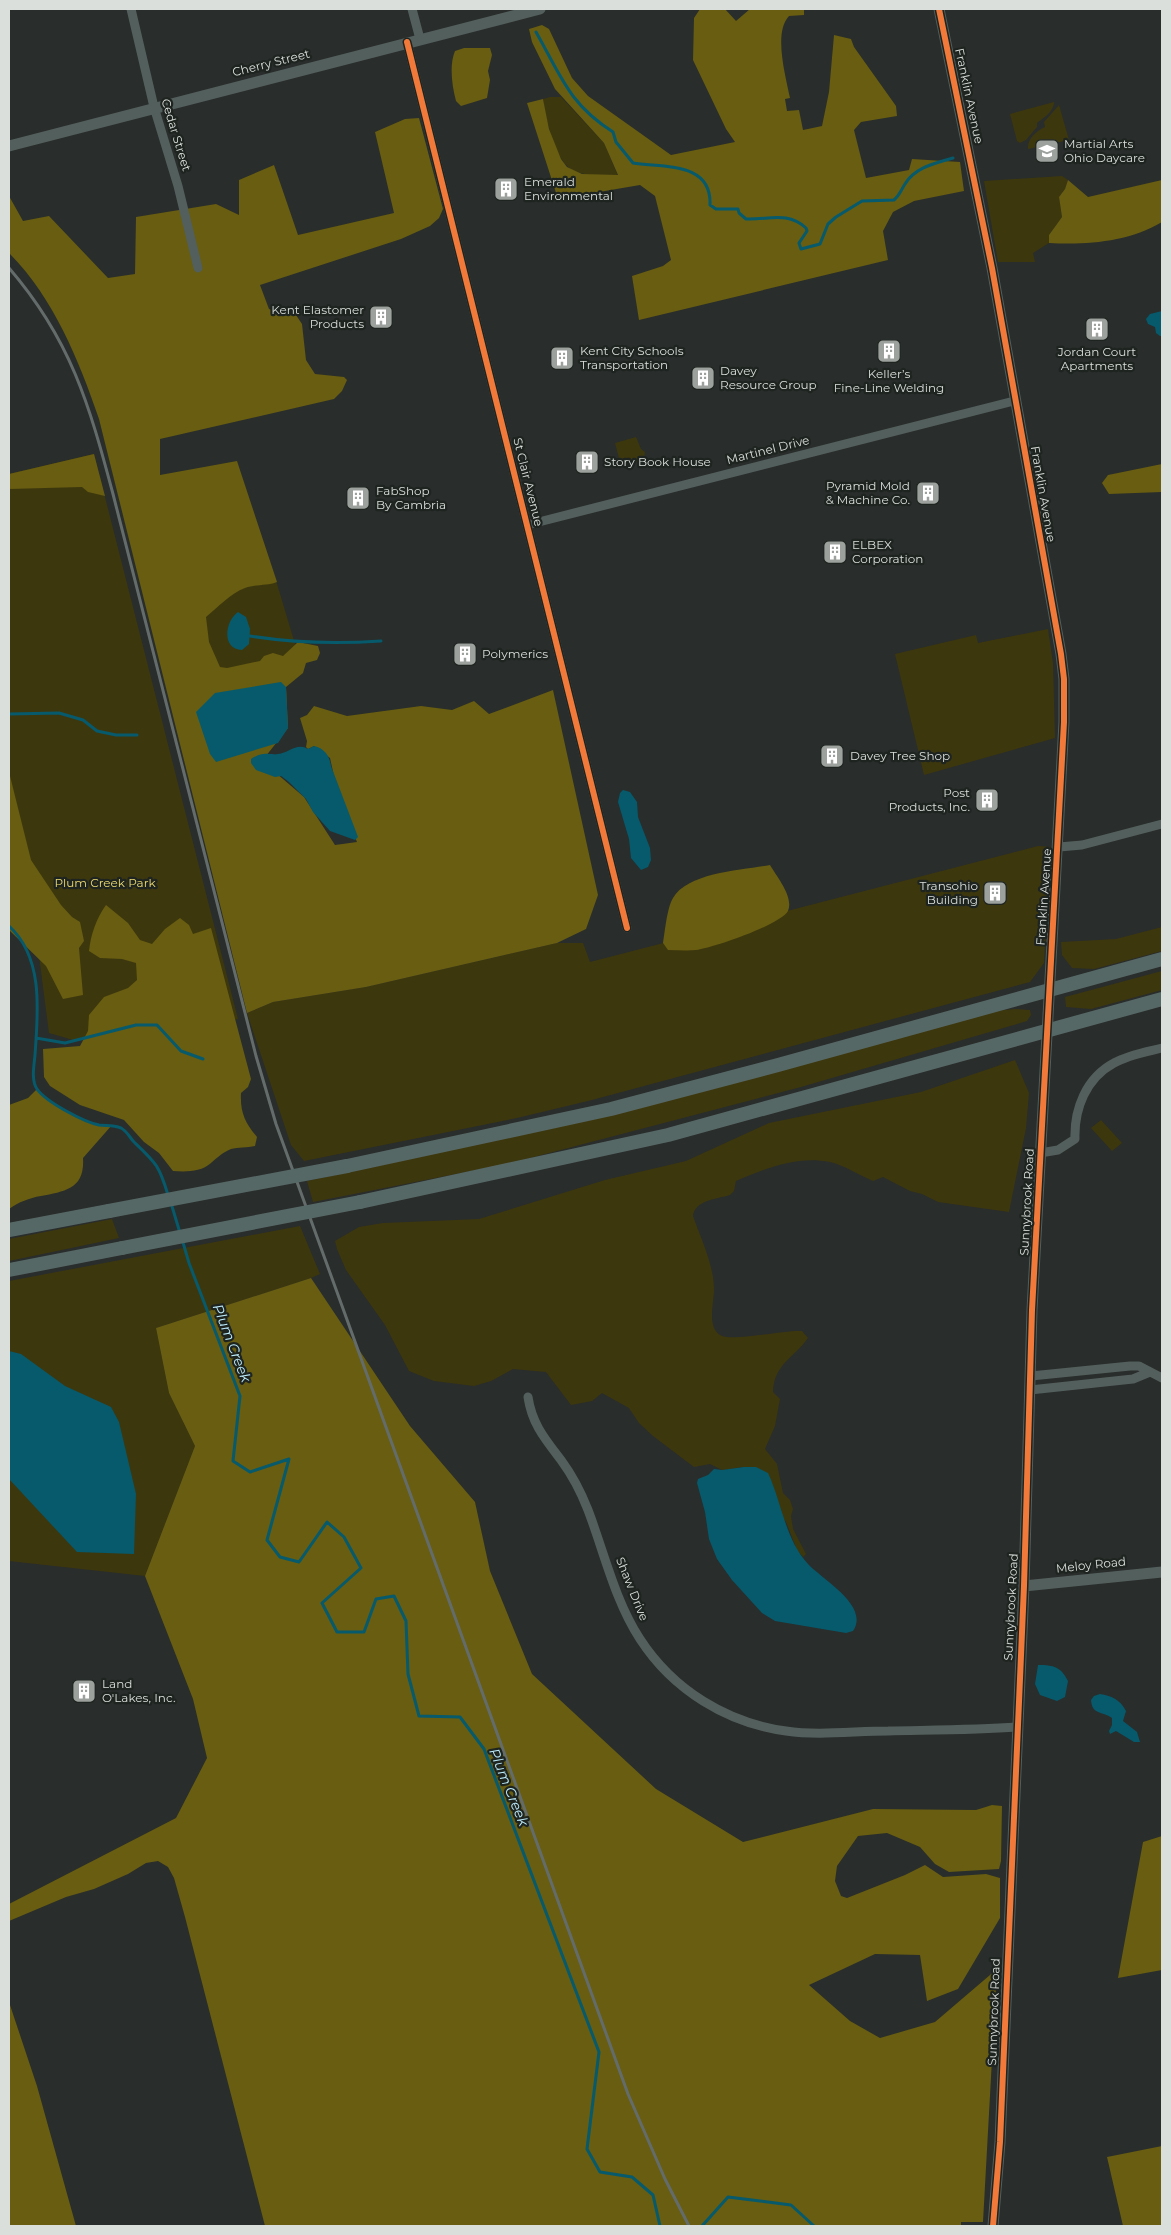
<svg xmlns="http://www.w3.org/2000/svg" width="1171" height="2235" viewBox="0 0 1171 2235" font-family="Montserrat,sans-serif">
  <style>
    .green { fill: #3d370e }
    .forest { fill: #685d10 }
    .water { fill: #065a6c }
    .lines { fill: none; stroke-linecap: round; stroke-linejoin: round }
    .stream { stroke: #065a6c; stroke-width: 3 }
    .minor { stroke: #535f5d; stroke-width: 9 }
    .tertiary { stroke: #535f5d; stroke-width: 11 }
    .primary { stroke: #566866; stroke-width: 14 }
    .rail { stroke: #646c6b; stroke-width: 3 }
    .primary-bridge { stroke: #566866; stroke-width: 14 }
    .cycleway-casing { stroke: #1e2420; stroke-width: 9 }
    .cycleway { stroke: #f17a3a; stroke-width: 6 }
    .labels { text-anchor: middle; stroke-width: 4.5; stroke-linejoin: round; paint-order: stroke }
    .street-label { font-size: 12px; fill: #dbdfdc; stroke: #1e2420 }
    .poi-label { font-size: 12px; fill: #dbdfdc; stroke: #1e2420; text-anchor: start }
    .park-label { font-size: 12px; fill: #edda6f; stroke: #1e2420 }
    .water-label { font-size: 14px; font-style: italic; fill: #bdecfb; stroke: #1e2420 }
  </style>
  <rect width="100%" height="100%" fill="#292d2b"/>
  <!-- green -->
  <path class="green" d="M 550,97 L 561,97 L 604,143 L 618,176 C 604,175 589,177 575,171 C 555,164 546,119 543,99 Z
    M 1054,102 C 1054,112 1043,118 1037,123 L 1037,127 L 1026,140 L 1020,143 L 1017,141 L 1010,114 Z
    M 1059,105 L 1069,140 L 1028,149 C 1027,139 1036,131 1045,127 L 1044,122 Z
    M 1062,176 L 1068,180 L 1065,189 L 1059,197 L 1062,217 L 1049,235 L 1049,243 L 1033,253 L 1035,262 L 998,262 L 984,181 Z
    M 636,437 L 641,449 L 645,452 L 644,460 L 621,466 L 615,443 Z
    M 94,454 L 238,1019 L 73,1040 L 49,1033 L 39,956 L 9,919 L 9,474 Z
    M 275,577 L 295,644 L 290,661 L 225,673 L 213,668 L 197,618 L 209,600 Z
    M 1048,629 L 1053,663 L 1055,738 L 924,775 L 895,654 L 976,635 L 978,643 Z
    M 1038,846 L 1050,847 L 1044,963 L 1030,982 L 592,1100 L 517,1118 L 304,1161 L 291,1145 L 247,1013 L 273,1002 L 366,987 L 557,943 L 583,943 L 590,962 Z
    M 1162,927 L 1162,951 L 1094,969 L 1072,968 L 1062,955 L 1061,942 L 1116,939 Z
    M 1162,971 L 1162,990 L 1091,1009 L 1066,1007 L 1065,997 Z
    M 1016,1009 L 1030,1010 L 1031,1015 L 1027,1021 L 801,1087 L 507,1164 L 313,1202 L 307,1181 L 387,1164 L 993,1011 Z
    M 1015,1060 L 1029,1093 L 1026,1128 L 1009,1212 L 938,1202 L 922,1194 L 910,1191 L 883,1177 L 873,1181 C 859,1175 844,1165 830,1162 C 797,1155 765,1169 736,1181 L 734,1191 L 730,1195 C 717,1199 695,1200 693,1216 C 701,1239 714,1265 714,1290 C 714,1303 706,1329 722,1336 C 735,1341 785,1330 802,1331 L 808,1338 C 794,1358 774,1364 773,1392 L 780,1399 L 775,1426 L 765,1449 L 777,1464 L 783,1493 L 790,1500 L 793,1509 L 791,1516 L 793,1529 L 806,1554 L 803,1557 L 797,1550 L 786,1522 L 744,1467 L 722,1470 L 710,1464 L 694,1467 L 653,1436 L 639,1423 L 629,1408 L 602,1393 L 592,1401 L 571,1405 L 546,1372 L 513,1369 L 491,1381 L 474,1386 L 434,1381 L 409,1371 L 385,1325 L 346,1270 L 337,1249 L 335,1241 L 359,1227 L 383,1223 L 479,1219 L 605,1180 L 686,1161 L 769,1123 L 921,1092 Z
    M 1101,1120 L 1122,1143 L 1112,1151 L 1091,1128 Z
    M 112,1219 L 119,1238 L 9,1261 L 9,1239 Z
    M 300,1226 L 320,1274 L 311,1278 L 156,1328 L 169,1393 L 195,1446 L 145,1576 L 9,1561 L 9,1281 Z"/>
  <!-- forest -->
  <path class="forest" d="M 700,9 L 725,9 L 736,21 L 750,9 L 804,9 L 804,15 L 789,16 C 773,33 786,77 790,98 L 785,99 L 787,111 L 799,110 L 803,130 L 822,126 L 829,92 L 834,35 L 851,39 L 854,47 L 896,106 L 897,116 L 861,122 L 854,130 L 866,178 L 909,170 L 912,159 L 960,162 L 964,191 L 914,201 L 893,212 L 883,231 L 888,260 L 639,320 L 632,276 L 663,266 L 671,260 L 655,196 L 640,185 L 558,199 L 527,103 L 543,99 L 549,129 L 561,159 L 567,167 L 582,174 L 618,175 L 604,143 L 555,89 L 532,42 L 529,29 L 542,25 L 549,29 L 572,78 L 588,96 L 671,155 L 735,142 L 726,129 L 693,60 L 694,18 Z
    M 464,48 L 490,48 L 492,55 L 488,71 L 490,80 L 487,98 L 461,106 L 456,101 C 452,86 449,65 455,51 Z
    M 419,118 L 443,209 L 439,218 L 430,226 L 401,239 L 260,285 L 269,309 L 277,312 L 294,312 L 302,324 L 306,360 L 315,374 L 344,377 L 347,380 L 342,391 L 334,399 L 160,439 L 160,475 L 237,461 L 277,582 C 267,586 256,584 245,588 C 231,593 218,607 206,617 L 209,642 L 220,667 L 227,668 L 260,661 L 264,656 L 273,653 L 283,656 L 298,642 L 318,646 L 320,653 L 317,660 L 306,663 L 303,673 L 286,687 L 288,728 L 262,761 L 304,797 L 335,845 L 357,842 L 339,799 L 330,758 L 314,746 L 308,749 L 306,747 L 307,741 L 300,718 L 307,715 L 314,706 L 347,716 L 421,706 L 452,710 L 474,701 L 489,714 L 553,690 L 598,895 L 586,929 L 557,943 L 366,987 L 273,1002 L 247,1013 L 99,419 C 79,360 53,297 9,253 L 9,196 L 23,221 L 49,216 L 108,278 L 135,274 L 136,217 L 216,204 L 239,215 L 239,180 L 274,165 L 298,235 L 394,213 L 375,132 L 405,119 Z
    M 1068,180 L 1088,197 L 1162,180 L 1162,222 C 1128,242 1088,245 1049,243 L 1049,235 L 1062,217 L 1059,197 L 1065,189 Z
    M 94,454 L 105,496 L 88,492 L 82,487 L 9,489 L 9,474 Z
    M 1162,464 L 1162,492 L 1109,494 L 1102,483 L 1108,475 Z
    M 9,772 L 31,860 L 61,905 L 72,917 L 80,922 L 84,941 L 79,948 L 83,995 L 63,999 L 46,966 L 9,930 Z
    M 770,865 C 777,877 794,897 788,911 C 780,925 712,948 696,950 C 687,951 677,950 668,950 L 663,943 C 665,931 667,908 673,898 C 688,872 744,870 770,865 Z
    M 106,905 L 128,923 L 140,940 L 152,944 L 165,929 L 180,918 L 189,925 L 193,934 L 211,928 L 251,1079 L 248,1087 L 241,1093 C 240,1112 245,1123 257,1137 L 255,1146 C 247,1148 238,1147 231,1149 C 222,1153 218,1157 211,1163 C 201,1172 186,1172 173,1171 L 159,1153 L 144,1142 L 124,1120 L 80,1105 L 50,1086 L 44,1077 L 43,1049 L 80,1046 L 88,1031 L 89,1015 L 104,997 L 128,988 L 137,980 L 136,963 L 122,959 L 100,958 L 89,951 C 91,934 96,919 106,905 Z
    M 37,1089 C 55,1107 85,1126 112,1125 L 83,1158 C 85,1189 65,1191 41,1196 C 29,1198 19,1202 9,1209 L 9,1105 L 28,1098 Z
    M 311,1278 L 410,1426 L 475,1502 L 490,1571 L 532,1674 L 656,1789 L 743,1842 L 873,1809 L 976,1810 L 992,1805 L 1002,1806 L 1001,1861 L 999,1869 L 949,1872 L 935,1864 L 920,1847 L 887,1833 L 858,1836 L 837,1866 L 835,1881 L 841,1896 L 847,1898 L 905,1875 L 925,1865 L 943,1877 L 986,1874 L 1000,1878 L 1000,1918 L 958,1989 L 927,2001 L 920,1955 L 875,1954 L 809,1985 L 850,2021 L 880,2038 L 935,2022 L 997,1969 L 983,2222 L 961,2222 L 961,2226 L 265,2226 L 185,1917 L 174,1878 L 168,1867 L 158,1861 L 146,1863 L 128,1874 L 94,1889 L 66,1897 L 9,1921 L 9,1904 L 176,1818 L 207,1758 L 193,1699 L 145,1576 L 195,1446 L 169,1393 L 156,1328 Z
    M 1162,1836 L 1162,1970 L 1118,1978 L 1143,1842 Z
    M 9,2002 L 37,2086 L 76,2226 L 9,2226 Z
    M 1162,2146 L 1162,2226 L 1123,2226 L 1107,2157 Z"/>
  <!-- water -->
  <path class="water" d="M 1162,311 L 1162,336 L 1160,336 L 1156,333 L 1155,327 L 1148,324 L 1146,319 L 1150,314 Z
    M 238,612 L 246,617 L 250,629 L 249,644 L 242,650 C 221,649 225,621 238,612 Z
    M 281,682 L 286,687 L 288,728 L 278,743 L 216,762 L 210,754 L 196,712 L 215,693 Z
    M 314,746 C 324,748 330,756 331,766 L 358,837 L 355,840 L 330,831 L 313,812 L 306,799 L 289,782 L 281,776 L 275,777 L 256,770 L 251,763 L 251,759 C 263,751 267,755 278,754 C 289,753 297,742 308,749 Z
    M 623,790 L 630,792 L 637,802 L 638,817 L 650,848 L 651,860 L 648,867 L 641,870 L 631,858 L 629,839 L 618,802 L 620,793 Z
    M 9,1351 L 21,1354 L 65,1386 L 111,1407 L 119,1422 L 136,1494 L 134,1554 L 77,1552 L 9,1479 Z
    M 744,1467 L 756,1467 L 768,1473 C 782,1503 785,1539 808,1564 C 823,1580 870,1606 853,1631 L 846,1633 L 775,1621 L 762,1613 L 732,1580 L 717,1559 L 709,1539 L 705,1512 L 697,1483 L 698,1479 L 708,1475 L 714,1469 L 722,1470 Z
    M 1038,1665 C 1054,1665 1061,1667 1068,1681 L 1065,1697 L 1057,1701 L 1040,1695 L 1035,1684 Z
    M 1100,1694 C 1111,1696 1120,1699 1126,1711 L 1123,1721 L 1137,1732 L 1140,1742 L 1134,1742 L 1116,1731 L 1110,1734 L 1109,1731 L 1112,1725 L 1112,1718 C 1102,1711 1092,1715 1091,1700 L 1094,1696 Z"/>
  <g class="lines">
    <!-- stream -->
    <path class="stream" d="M 536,32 C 561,76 569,104 613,132 L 616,142 L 633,163 C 662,168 712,161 710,205 L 716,209 L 738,209 L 739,213 L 746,219 C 769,220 787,211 806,228 L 807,231 L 799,243 L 801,249 L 820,244 L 828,224 L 836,217 L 862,201 L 894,200 C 900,195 901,190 905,184 C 915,167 936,163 953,158
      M 250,636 C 294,643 338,644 381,641
      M 9,714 L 59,713 L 83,720 L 97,731 L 116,735 L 137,735
      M 9,926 C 44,958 38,1012 35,1055 C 34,1066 31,1080 37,1089 C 46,1102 84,1122 99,1125 C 107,1126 113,1125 121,1128 C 127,1131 130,1138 134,1142 C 156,1163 159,1165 168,1195
      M 36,1038 L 65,1043 L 136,1025 L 157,1025 L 181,1051 L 203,1059
      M 171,1203 L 180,1233
      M 182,1239 L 189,1263 L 240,1396 L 233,1461 L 250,1472 L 289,1459 L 267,1540 L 280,1557 L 299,1562 L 327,1522 L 344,1537 L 361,1568 L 322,1603 L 337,1632 L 364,1632 L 376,1599 L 394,1596 L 406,1621 L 408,1674 L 419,1716 L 460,1717 L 484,1749 L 599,2052 L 587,2149 L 600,2172 L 632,2177 L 653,2195 L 660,2226
      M 702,2226 L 728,2197 L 791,2205 L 814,2226"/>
    <!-- minor -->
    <path class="minor" d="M 131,9 L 154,107 L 178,186 L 198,268
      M 412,9 L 420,39
      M 407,42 L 627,928
      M 527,525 L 1014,401
      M 1059,847 L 1082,845 L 1162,824
      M 1040,1153 L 1058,1150 L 1075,1139 C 1074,1109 1086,1078 1114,1063 C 1128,1055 1146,1052 1162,1048
      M 1031,1376 L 1130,1366 L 1139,1366 L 1162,1378
      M 1030,1390 L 1133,1379 L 1150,1372
      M 528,1397 C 532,1424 545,1439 561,1460 C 572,1475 581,1492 588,1510 C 604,1552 615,1601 640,1639 C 673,1690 727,1723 786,1731 C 819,1736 855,1731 888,1731 C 931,1730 974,1730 1017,1727"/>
    <!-- tertiary -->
    <path class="tertiary" d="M 939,9 L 992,268 L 1061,654 L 1064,679 L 1064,722 L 1032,1310 L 1024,1586 L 1000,2142 L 993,2226
      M 9,146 L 540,9
      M 1024,1586 L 1162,1572"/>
    <!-- primary -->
    <path class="primary" d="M 347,1166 L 611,1109 L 778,1065 L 1162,959
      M 360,1202 L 668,1135 L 1162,999
      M 9,1230 L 109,1211
      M 9,1270 L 122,1248"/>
    <!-- rail -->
    <path class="rail" d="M 9,268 C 71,340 89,404 113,494 L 256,1056 L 276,1124 L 628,2094 L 665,2179 L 689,2226"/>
    <!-- primary-bridge -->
    <path class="primary-bridge" d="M 109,1211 L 347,1166
      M 122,1248 L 360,1202"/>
    <!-- cycleway casing -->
    <g class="cycleway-casing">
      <path id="cycleway" d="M 939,9 L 992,268 L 1061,654 L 1064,679 L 1064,722 L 1032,1310 L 1024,1586 L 1000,2142 L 993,2226
        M 407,42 L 627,928"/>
    </g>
    <!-- cycleway -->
    <use href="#cycleway" class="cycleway"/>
  </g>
  <!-- icons -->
  <defs>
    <g id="school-square" transform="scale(1.25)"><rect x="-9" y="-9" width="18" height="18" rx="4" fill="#9da19e" stroke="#1e2420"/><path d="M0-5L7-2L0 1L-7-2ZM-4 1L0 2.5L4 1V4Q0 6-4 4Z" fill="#fff"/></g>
    <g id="building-square" transform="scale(1.25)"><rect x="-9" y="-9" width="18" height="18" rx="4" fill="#9da19e" stroke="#1e2420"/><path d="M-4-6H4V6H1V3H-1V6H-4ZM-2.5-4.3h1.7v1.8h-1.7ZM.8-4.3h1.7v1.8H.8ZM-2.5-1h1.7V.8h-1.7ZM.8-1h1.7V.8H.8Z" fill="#fff"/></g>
  </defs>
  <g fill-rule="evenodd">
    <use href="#school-square" x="1047" y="151"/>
    <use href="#building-square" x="506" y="189"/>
    <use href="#building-square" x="381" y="317"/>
    <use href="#building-square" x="1097" y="329"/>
    <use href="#building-square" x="889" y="351"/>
    <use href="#building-square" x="562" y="358"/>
    <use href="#building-square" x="703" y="378"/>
    <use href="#building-square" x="587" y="462"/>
    <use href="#building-square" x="928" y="493"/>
    <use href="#building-square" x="358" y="498"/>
    <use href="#building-square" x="835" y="552"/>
    <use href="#building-square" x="465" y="654"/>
    <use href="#building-square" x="832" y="756"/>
    <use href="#building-square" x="987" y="800"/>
    <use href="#building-square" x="995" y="893"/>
    <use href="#building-square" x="84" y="1691"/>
  </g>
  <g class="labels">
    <!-- street labels -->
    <g class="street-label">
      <text transform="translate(271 63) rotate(-14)" y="4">Cherry Street</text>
      <text transform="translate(969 96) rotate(78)" y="4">Franklin Avenue</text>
      <text transform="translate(176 135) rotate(73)" y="4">Cedar Street</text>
      <text transform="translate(768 450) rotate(-14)" y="4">Martinel Drive</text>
      <text transform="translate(528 482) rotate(76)" y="4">St Clair Avenue</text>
      <text transform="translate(1043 494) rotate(80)" y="4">Franklin Avenue</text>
      <text transform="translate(1044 897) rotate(-86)" y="4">Franklin Avenue</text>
      <text transform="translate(1027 1202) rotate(-87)" y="4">Sunnybrook Road</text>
      <text transform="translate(1091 1565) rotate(-6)" y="4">Meloy Road</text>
      <text transform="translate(632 1589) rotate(68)" y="4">Shaw Drive</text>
      <text transform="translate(1011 1607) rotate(-87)" y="4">Sunnybrook Road</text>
      <text transform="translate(994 2012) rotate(-88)" y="4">Sunnybrook Road</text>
    </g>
    <!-- poi labels -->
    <g class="poi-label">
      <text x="1064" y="148">Martial Arts<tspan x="1064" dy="14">Ohio Daycare</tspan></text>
      <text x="524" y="186">Emerald<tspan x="524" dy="14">Environmental</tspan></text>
      <text x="364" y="314" text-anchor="end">Kent Elastomer<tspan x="364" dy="14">Products</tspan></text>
      <text x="580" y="355">Kent City Schools<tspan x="580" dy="14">Transportation</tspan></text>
      <text x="1097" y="356" text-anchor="middle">Jordan Court<tspan x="1097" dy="14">Apartments</tspan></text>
      <text x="720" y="375">Davey<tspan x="720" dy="14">Resource Group</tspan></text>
      <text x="889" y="378" text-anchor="middle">Keller’s<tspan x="889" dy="14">Fine-Line Welding</tspan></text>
      <text x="604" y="466">Story Book House</text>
      <text x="910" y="490" text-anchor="end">Pyramid Mold<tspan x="910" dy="14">&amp; Machine Co.</tspan></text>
      <text x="376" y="495">FabShop<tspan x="376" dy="14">By Cambria</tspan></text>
      <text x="852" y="549">ELBEX<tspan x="852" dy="14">Corporation</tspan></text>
      <text x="482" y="658">Polymerics</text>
      <text x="850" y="760">Davey Tree Shop</text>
      <text x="970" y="797" text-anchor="end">Post<tspan x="970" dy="14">Products, Inc.</tspan></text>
      <text x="978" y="890" text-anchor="end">Transohio<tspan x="978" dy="14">Building</tspan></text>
      <text x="102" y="1688">Land<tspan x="102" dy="14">O'Lakes, Inc.</tspan></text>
    </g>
    <!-- park labels -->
    <g class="park-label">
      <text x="105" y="887">Plum Creek Park</text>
    </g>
    <!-- water labels -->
    <g class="water-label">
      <text transform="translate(232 1343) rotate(69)" y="5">Plum Creek</text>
      <text transform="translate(509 1787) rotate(68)" y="5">Plum Creek</text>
    </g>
  </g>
  <!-- border -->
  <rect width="1171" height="2235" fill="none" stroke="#dbdfdc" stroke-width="20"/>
</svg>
